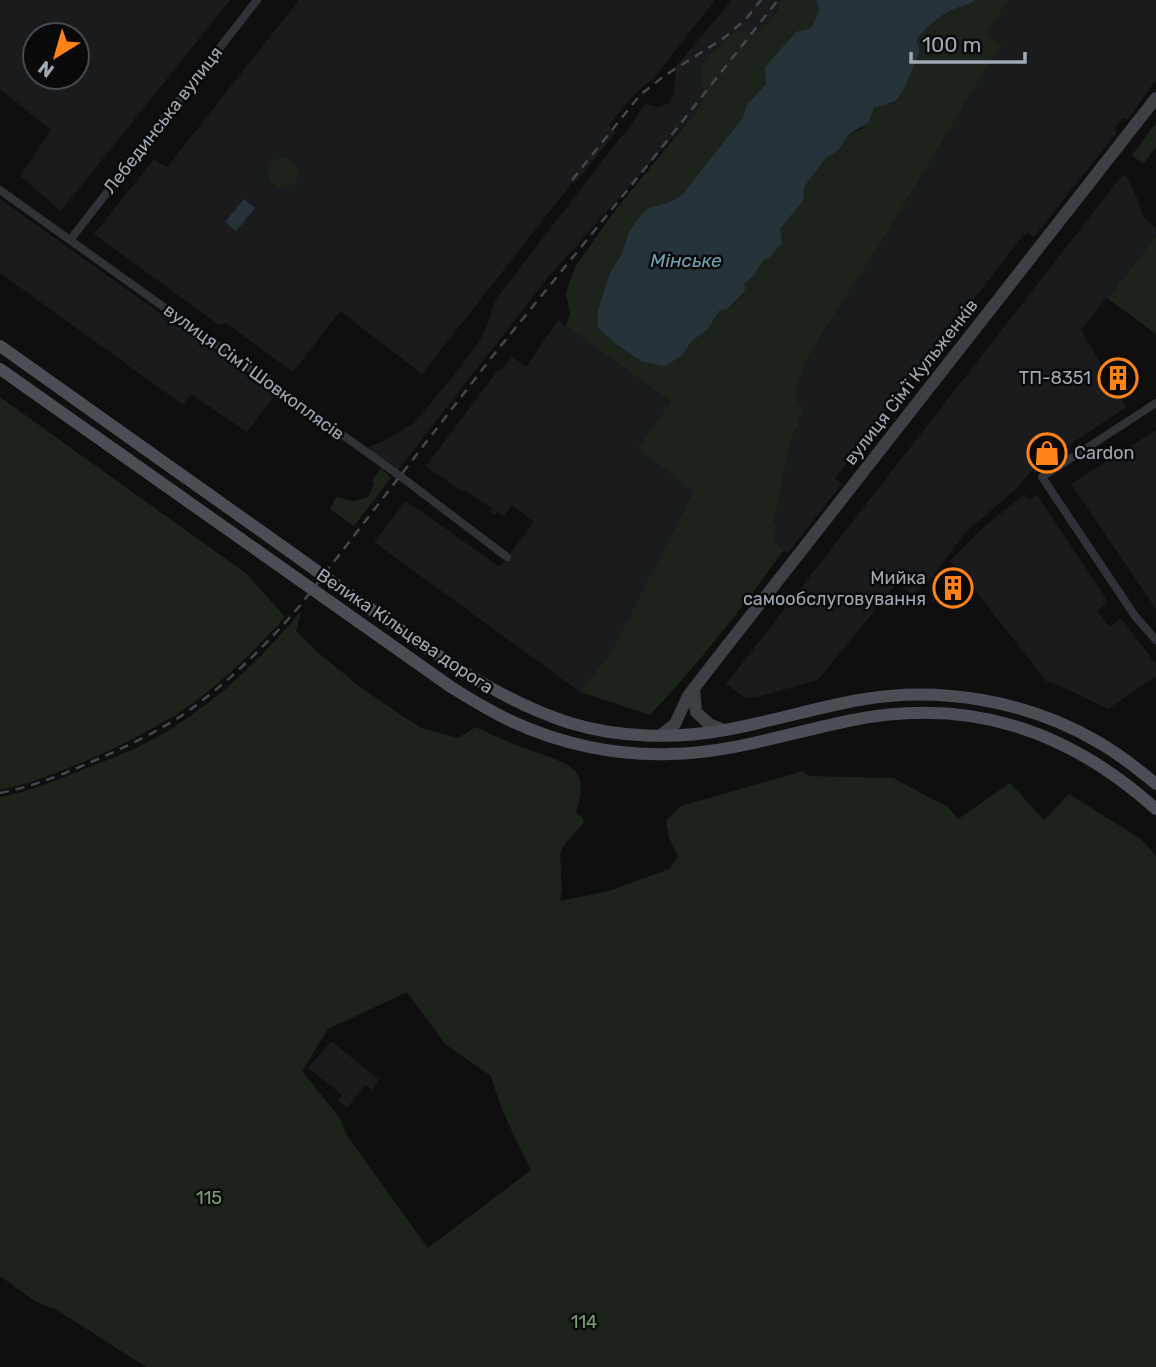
<svg xmlns="http://www.w3.org/2000/svg" width="1156" height="1367" viewBox="0 0 1156 1367" font-family="Rubik,sans-serif">
  <style>
    .built { fill: #1a1b1d; fill-rule: evenodd }
    .green { fill: #1b231b; fill-rule: evenodd }
    .water { fill: #263338 }
    .lines { fill: none; stroke-linecap: round; stroke-linejoin: round }
    .minor { stroke: #2f3236; stroke-width: 8 }
    .secondary { stroke: #3d4146; stroke-width: 12 }
    .primary { stroke: #4b4f55; stroke-width: 12 }
    .rail { stroke: #44484d; stroke-width: 2.5; stroke-dasharray: 9 7; stroke-linecap: butt }
    .labels { text-anchor: middle; stroke-width: 5; stroke-linejoin: round; paint-order: stroke }
    .street-label { font-size: 18px; fill: #9ea9b3; stroke: #0a0a0b }
    .poi-label { font-size: 18px; fill: #9ea9b3; stroke: #0a0a0b; text-anchor: end }
    .park-label { font-size: 18px; fill: #79a073; stroke: #0a0a0b }
    .water-label { font-size: 19px; font-style: italic; fill: #71a1b2; stroke: #0a0a0b }
  </style>
  <rect width="100%" height="100%" fill="#0f0f10"/>
  <!-- built -->
  <path class="built" d="M 0,0 L 230,0 L 61,211 L 20,176 L 51,130 L 0,89 ZM 35,35 L 77,35 L 77,77 L 35,77 Z
    M 299,0 L 715,0 L 654,78 L 637,92 L 609,124 L 616,132 L 574,184 L 572,183 L 422,374 L 340,311 L 293,372 L 226,323 L 219,325 L 94,234 L 154,159 L 167,167 Z
    M 732,0 L 782,0 L 773,19 L 757,33 L 735,32 L 700,71 L 704,99 L 695,113 L 549,276 L 398,470 L 366,448 L 381,442 L 396,434 L 412,424 L 419,417 L 462,365 L 483,335 L 496,299 L 620,138 L 632,125 L 642,108 L 646,104 L 659,107 L 670,102 L 674,94 L 676,66 Z
    M 1009,0 L 1156,0 L 1156,80 L 1127,120 L 1123,118 L 1114,129 L 1117,132 L 1034,237 L 1028,233 L 1022,237 L 835,478 L 842,484 L 788,553 L 774,543 L 777,524 L 774,523 L 791,438 L 800,424 L 796,422 L 801,416 L 801,406 L 798,402 L 796,392 L 804,365 L 827,326 L 882,241 L 993,57 L 1003,45 L 986,34 Z
    M 1125,174 L 1137,198 L 1143,217 L 1156,228 L 1156,236 L 1081,330 L 1126,407 L 1033,469 L 1016,489 L 965,533 L 930,580 L 913,595 L 897,583 L 818,680 L 757,697 L 746,698 L 726,684 L 1116,183 Z
    M 0,199 L 275,395 L 247,432 L 191,394 L 183,405 L 0,273 Z
    M 558,320 L 671,402 L 693,491 L 613,649 L 580,692 L 374,542 L 406,501 L 500,567 L 534,522 L 512,505 L 503,517 L 497,512 L 495,515 L 489,511 L 491,508 L 465,490 L 462,492 L 426,466 L 498,370 L 503,368 L 512,357 L 526,367 Z
    M 1156,430 L 1156,609 L 1071,484 Z
    M 1025,494 L 1029,500 L 1037,495 L 1108,601 L 1097,611 L 1110,627 L 1121,618 L 1156,664 L 1156,676 L 1108,709 L 1069,690 L 1046,681 L 960,571 L 950,561 L 984,527 Z
    M 331,1041 L 379,1080 L 372,1090 L 365,1085 L 347,1108 L 338,1101 L 342,1095 L 308,1068 Z"/>
  <!-- green -->
  <path class="green" d="M 782,0 L 816,0 L 819,11 L 811,28 L 766,84 L 747,104 L 743,117 L 682,195 L 667,203 L 648,208 L 628,233 L 622,253 L 609,275 L 598,309 L 683,355 L 691,342 L 708,329 L 720,310 L 744,284 L 754,276 L 780,229 L 803,201 L 805,186 L 825,159 L 839,150 L 848,135 L 861,129 L 874,108 L 892,103 L 920,52 L 917,41 C 921,31 940,16 950,11 C 958,6 967,7 975,0 L 1009,0 L 986,34 L 1003,45 L 993,57 L 882,241 L 827,326 L 804,365 L 796,392 L 798,402 L 801,405 L 801,416 L 797,422 L 800,424 L 791,438 L 774,523 L 777,524 L 774,542 L 784,550 C 743,607 699,663 650,715 L 580,692 L 613,649 L 693,491 L 638,448 L 671,402 L 566,326 L 570,314 L 566,293 L 575,267 L 613,213 L 695,113 L 704,99 L 700,71 L 707,58 L 735,32 L 757,32 L 773,19 Z
    M 1156,123 L 1156,147 L 1143,164 L 1132,155 Z
    M268 173a15 15 0 1 1 30 0a15 15 0 1 1-30 0Z
    M 1156,236 L 1156,334 L 1107,298 Z
    M 0,397 L 247,574 L 285,617 C 254,652 216,689 177,714 C 148,732 118,747 86,761 C 59,772 30,784 0,790 Z
    M 381,468 L 391,478 L 354,526 L 330,509 L 336,497 L 354,501 L 368,497 L 374,484 L 372,480 Z
    M 301,611 L 296,631 L 321,655 L 359,686 L 395,711 L 421,728 L 458,738 L 475,727 C 491,734 508,742 525,748 C 538,753 566,761 575,771 C 585,783 580,800 576,813 L 583,818 L 584,823 L 564,845 L 560,854 L 562,890 L 560,901 L 609,891 L 669,869 L 678,856 L 669,838 L 666,821 L 681,806 L 803,771 L 809,776 L 893,778 L 948,807 L 958,819 L 1010,783 L 1044,820 L 1069,794 L 1141,839 L 1156,856 L 1156,1367 L 146,1367 L 57,1310 L 36,1302 L 0,1276 L 0,797 C 30,791 58,780 87,768 C 106,760 127,753 146,743 C 206,712 258,663 301,611 ZM 407,992 L 445,1044 L 491,1076 C 500,1110 516,1139 531,1170 L 428,1248 L 348,1137 L 339,1117 L 302,1071 L 328,1029 Z"/>
  <!-- water -->
  <path class="water" d="M 816,0 L 975,0 C 967,7 958,6 950,11 C 940,16 921,31 917,41 L 920,52 C 914,63 904,94 896,100 C 890,104 881,106 874,108 L 869,122 L 848,135 L 839,150 L 825,159 L 805,186 L 803,201 L 780,229 L 782,243 L 770,257 L 763,260 L 754,276 L 744,284 L 745,291 L 727,309 L 720,310 L 708,329 L 691,342 L 683,355 L 665,366 L 643,362 L 616,344 L 598,328 L 598,309 L 609,275 L 622,253 L 628,233 L 641,215 L 648,208 L 667,203 L 682,195 L 743,117 L 747,104 L 766,84 L 765,67 L 796,32 L 811,28 L 819,11 Z
    M 244,199 L 255,208 L 236,231 L 225,222 Z"/>
  <g class="lines">
    <!-- minor -->
    <path class="minor" d="M 0,190 L 400,476 L 507,557
      M 70,240 L 257,0
      M 1156,403 L 1042,477 L 1135,616 L 1156,640"/>
    <!-- secondary -->
    <path class="secondary" d="M 694,689 L 696,712 L 709,724 L 724,730
      M 661,735 L 675,724 L 688,696 L 715,661 L 1156,98"/>
    <!-- primary -->
    <path class="primary" d="M 0,346 C 101,418 202,489 303,561 C 340,588 378,614 415,640 C 464,673 513,705 570,723 C 619,738 675,739 725,730 C 770,722 814,708 859,700 C 939,685 1028,701 1098,742 C 1119,754 1138,769 1156,784
      M 0,369 L 451,687 C 470,699 490,711 511,721 C 560,744 616,756 670,754 C 732,753 792,732 853,720 C 970,697 1068,730 1156,809"/>
    <!-- rail -->
    <path class="rail" d="M 572,180 L 640,95 L 664,76 L 724,38 L 746,19 L 761,0
      M 0,793 C 31,787 62,775 91,762 C 122,749 153,734 181,716 C 226,685 267,645 302,603 L 495,353 L 651,161 L 778,0"/>
  </g>
  <!-- icons -->
  <defs>
    <g id="building-ring" transform="scale(2.0125)"><circle r="9.5" fill="#0a0a0b" stroke="#ff8318" stroke-width="1.5"/><path d="M-4-6H4V6H1V3H-1V6H-4ZM-2.5-4.3h1.7v1.8h-1.7ZM.8-4.3h1.7v1.8H.8ZM-2.5-1h1.7V.8h-1.7ZM.8-1h1.7V.8H.8Z" fill="#ff8318"/></g>
    <g id="shop-ring" transform="scale(2.0125)"><circle r="9.5" fill="#0a0a0b" stroke="#ff8318" stroke-width="1.5"/><path d="M-5-2.5h2.3a2.7 3.5 0 0 1 5.4 0H5L5.5 6h-11ZM-1.5-2.5h3a1.5 2.3 0 0 0-3 0Z" fill="#ff8318"/></g>
  </defs>
  <g fill-rule="evenodd">
    <use href="#building-ring" x="1118" y="378"/>
    <use href="#shop-ring" x="1047" y="453"/>
    <use href="#building-ring" x="953" y="588"/>
  </g>
  <g class="labels">
    <!-- street labels -->
    <g class="street-label">
      <text transform="translate(163 120) rotate(-52)" y="6">Лебединська вулиця</text>
      <text transform="translate(254 372) rotate(36)" y="6">вулиця Сімʼї Шовкоплясів</text>
      <text transform="translate(911 382) rotate(-52)" y="6">вулиця Сімʼї Кульженків</text>
      <text transform="translate(405 631) rotate(34)" y="6">Велика Кільцева дорога</text>
    </g>
    <!-- poi labels -->
    <g class="poi-label">
      <text x="1091" y="384">ТП-8351</text>
      <text x="1074" y="459" text-anchor="start">Cardon</text>
      <text x="926" y="584">Мийка<tspan x="926" dy="21">самообслуговування</tspan></text>
    </g>
    <!-- park labels -->
    <g class="park-label">
      <text x="209" y="1204">115</text>
      <text x="584" y="1328">114</text>
    </g>
    <!-- water labels -->
    <g class="water-label">
      <text x="686" y="267">Мінське</text>
    </g>
  </g>
  <!-- north arrow -->
  <g transform="translate(56 56) rotate(217)"><circle r="33" fill="#0a0a0b" stroke="#454a4e" stroke-width="2"/>
  <path d="M0-5L12 26L0 18L-12 26Z" fill="#ff8318"/>
  <text y="-10" font-size="19" font-weight="bold" text-anchor="middle" fill="#9ea9b3">N</text>
  </g>
  <!-- scale -->
  <path d="M911 52v10h114v-10" fill="none" stroke="#9ea9b3" stroke-width="3.5"/>
  <text x="922" y="52" font-size="21" fill="#9ea9b3" stroke="#0a0a0b" stroke-width="5" paint-order="stroke">100 m</text>
</svg>
